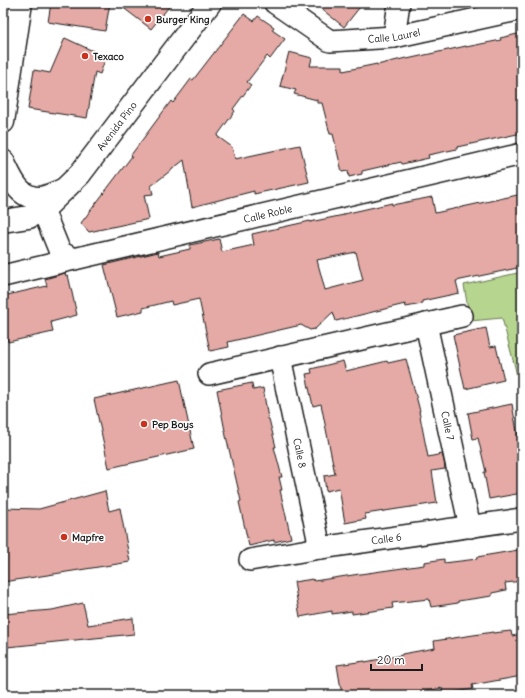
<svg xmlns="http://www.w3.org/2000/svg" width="525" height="698" viewBox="0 0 525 698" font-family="Delius,sans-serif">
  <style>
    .green { fill: #b6d58e; stroke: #697855 }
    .building { fill: #e5aaa5; stroke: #1c1c1c; fill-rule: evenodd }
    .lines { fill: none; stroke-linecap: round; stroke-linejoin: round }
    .minor-casing { stroke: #1c1c1c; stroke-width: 24 }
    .primary-casing { stroke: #1c1c1c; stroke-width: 25 }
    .minor { stroke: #fff; stroke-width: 21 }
    .primary { stroke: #fff; stroke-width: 22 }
    .poi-dot { fill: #c8321e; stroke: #fff; stroke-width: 1.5 }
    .labels { text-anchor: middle; stroke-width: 3.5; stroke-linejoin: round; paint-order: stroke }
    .poi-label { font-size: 10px; font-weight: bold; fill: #1c1c1c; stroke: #fff; text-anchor: start }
    .street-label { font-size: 10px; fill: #1c1c1c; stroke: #fff }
  </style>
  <rect width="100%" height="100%" fill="#fff"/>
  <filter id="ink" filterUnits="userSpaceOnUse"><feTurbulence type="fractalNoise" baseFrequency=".025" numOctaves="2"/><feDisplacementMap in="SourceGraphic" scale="8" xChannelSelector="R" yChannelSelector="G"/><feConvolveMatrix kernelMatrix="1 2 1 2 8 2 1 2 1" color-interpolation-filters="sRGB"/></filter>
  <g filter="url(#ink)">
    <!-- green -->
    <path class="green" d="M 522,272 L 522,374 L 517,375 L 502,318 L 470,321 L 464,285 Z"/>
    <!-- building -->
    <path class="building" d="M 51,3 L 110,3 L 105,31 L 48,22 Z
      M 117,3 L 172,3 L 151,29 Z
      M 314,3 L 363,3 L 344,27 Z
      M 244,14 L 254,21 L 258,16 L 274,27 L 272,30 L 285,39 L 270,59 L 267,56 L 247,82 L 251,85 L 233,109 L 235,111 L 217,136 L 232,147 L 235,159 L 300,145 L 309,182 L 254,194 L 254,191 L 192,207 L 184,160 L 151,186 L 153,194 L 144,195 L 149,219 L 89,232 L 81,223 L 132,156 L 131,155 L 171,101 L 173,103 L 191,79 L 193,80 Z
      M 522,33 L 522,133 L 457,147 L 457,149 L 428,155 L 429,158 L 402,164 L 401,162 L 362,171 L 362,174 L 349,177 L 348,171 L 342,172 L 333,134 L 330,134 L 322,103 L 317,103 L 317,100 L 294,94 L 296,90 L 280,86 L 289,52 L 312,58 L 310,66 L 343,66 L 343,71 L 377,64 L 377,65 L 406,58 L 407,59 L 466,46 L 466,47 L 501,40 L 500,38 Z
      M 65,38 L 106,57 L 100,74 L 95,72 L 87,118 L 28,109 L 34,70 L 50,73 Z
      M 522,194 L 522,267 L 456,281 L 459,293 L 422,301 L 422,304 L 406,307 L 405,304 L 336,321 L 333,312 L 315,329 L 310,330 L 301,325 L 228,342 L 229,347 L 210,351 L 199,299 L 172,305 L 171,301 L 143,308 L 143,311 L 117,317 L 104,265 L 158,252 L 159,256 L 190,249 L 190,245 L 219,239 L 222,252 L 254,245 L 252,234 L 310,221 L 310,222 L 344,215 L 344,214 L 392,203 L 392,205 L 432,197 L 435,213 ZM 356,252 L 363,280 L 325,290 L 317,260 Z
      M 65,273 L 66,276 L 68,275 L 77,315 L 51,322 L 53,332 L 8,342 L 3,318 L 3,296 L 47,286 L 45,279 Z
      M 486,328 L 490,347 L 496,346 L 504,380 L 465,389 L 453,335 Z
      M 406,359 L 420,411 L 419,411 L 428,457 L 442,454 L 444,461 L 445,469 L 432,471 L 437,503 L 365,514 L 366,519 L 345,523 L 339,488 L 326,491 L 324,476 L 335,474 L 321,404 L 313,406 L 306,374 L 312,373 L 311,369 L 343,361 L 346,371 L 387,361 L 388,363 Z
      M 179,380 L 194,449 L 109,468 L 94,399 Z
      M 252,383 L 253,390 L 263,388 L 268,419 L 269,419 L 276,447 L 274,447 L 282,477 L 279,477 L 282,490 L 280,490 L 291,538 L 274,542 L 274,540 L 249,546 L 239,502 L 241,501 L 226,436 L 217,390 Z
      M 512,404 L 518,437 L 522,436 L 522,493 L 489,499 L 484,472 L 486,472 L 478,438 L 473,439 L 468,413 Z
      M 105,491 L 109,511 L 120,508 L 130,562 L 3,582 L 3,508 L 39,509 Z
      M 518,550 L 522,573 L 522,581 L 505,583 L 506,590 L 492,593 L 492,596 L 458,601 L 458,603 L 431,607 L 429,599 L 392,603 L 393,608 L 352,614 L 352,611 L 332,614 L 332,611 L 300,617 L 294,582 L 313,579 L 314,581 L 353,575 L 424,565 L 424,562 L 444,559 L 444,563 L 477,559 L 477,557 Z
      M 83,603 L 88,625 L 133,618 L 134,634 L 7,647 L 3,644 L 3,614 L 52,610 Z
      M 511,631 L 512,636 L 522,634 L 522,676 L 472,685 L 473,689 L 443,694 L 442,688 L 407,695 L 342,695 L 337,665 L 365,661 L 365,662 L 402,655 L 402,654 L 435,648 L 434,641 L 493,632 L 493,633 Z"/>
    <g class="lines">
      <!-- minor casing -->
      <g class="minor-casing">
        <g id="minor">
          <path id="s1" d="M 275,3 L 330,41 L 394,37 L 522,9"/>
          <path d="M 394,37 L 399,3"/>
          <path id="s2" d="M 43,210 L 60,252 L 74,259 L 522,154"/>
          <path d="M 3,276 L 74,259"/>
          <path id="s3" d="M 426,324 L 470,527"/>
          <path id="s4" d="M 280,357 L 320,548"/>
          <path d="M 209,374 L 462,316"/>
          <path id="s5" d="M 250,560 L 320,548 L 522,519"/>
        </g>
      </g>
      <!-- primary casing -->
      <g class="primary-casing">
        <g id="primary">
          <path d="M 3,122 L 21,3"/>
          <path d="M 3,161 C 11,177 18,198 39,198 C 45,198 57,192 63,190"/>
          <path id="s6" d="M 3,221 L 29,217 L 43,210 L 80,174 L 210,3"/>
        </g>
      </g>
      <!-- minor -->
      <use href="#minor" class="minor"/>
      <!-- primary -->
      <use href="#primary" class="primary"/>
    </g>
  </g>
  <!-- markers -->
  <g class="poi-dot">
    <circle cx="148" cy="19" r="4"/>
    <circle cx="85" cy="56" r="4"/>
    <circle cx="144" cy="424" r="4"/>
    <circle cx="64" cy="537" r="4"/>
  </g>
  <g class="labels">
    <!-- poi labels -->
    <g class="poi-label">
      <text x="156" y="23">Burger King</text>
      <text x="93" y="60">Texaco</text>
      <text x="152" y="428">Pep Boys</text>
      <text x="72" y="541">Mapfre</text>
    </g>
    <!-- street labels -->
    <g class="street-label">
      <text dy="4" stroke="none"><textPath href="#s1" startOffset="131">Calle Laurel</textPath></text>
      <text dy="4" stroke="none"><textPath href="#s6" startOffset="154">Avenida Pino</textPath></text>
      <text dy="4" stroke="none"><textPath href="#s2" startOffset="260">Calle Roble</textPath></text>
      <text dy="4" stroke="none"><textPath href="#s3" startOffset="104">Calle 7</textPath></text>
      <text dy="4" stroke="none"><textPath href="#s4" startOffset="98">Calle 8</textPath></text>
      <text dy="4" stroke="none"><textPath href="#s5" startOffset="138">Calle 6</textPath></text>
    </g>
  </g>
  <!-- margin -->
  <rect width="525" height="698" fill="none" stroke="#fff" stroke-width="16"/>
  <rect x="8" y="8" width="509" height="682" fill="none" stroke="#1c1c1c" stroke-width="1.5" filter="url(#ink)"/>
  <!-- scale -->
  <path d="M371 664v6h51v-6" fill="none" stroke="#1c1c1c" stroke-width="2"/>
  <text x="377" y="664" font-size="12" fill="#1c1c1c" stroke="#ffffff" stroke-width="3" paint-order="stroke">20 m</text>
</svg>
